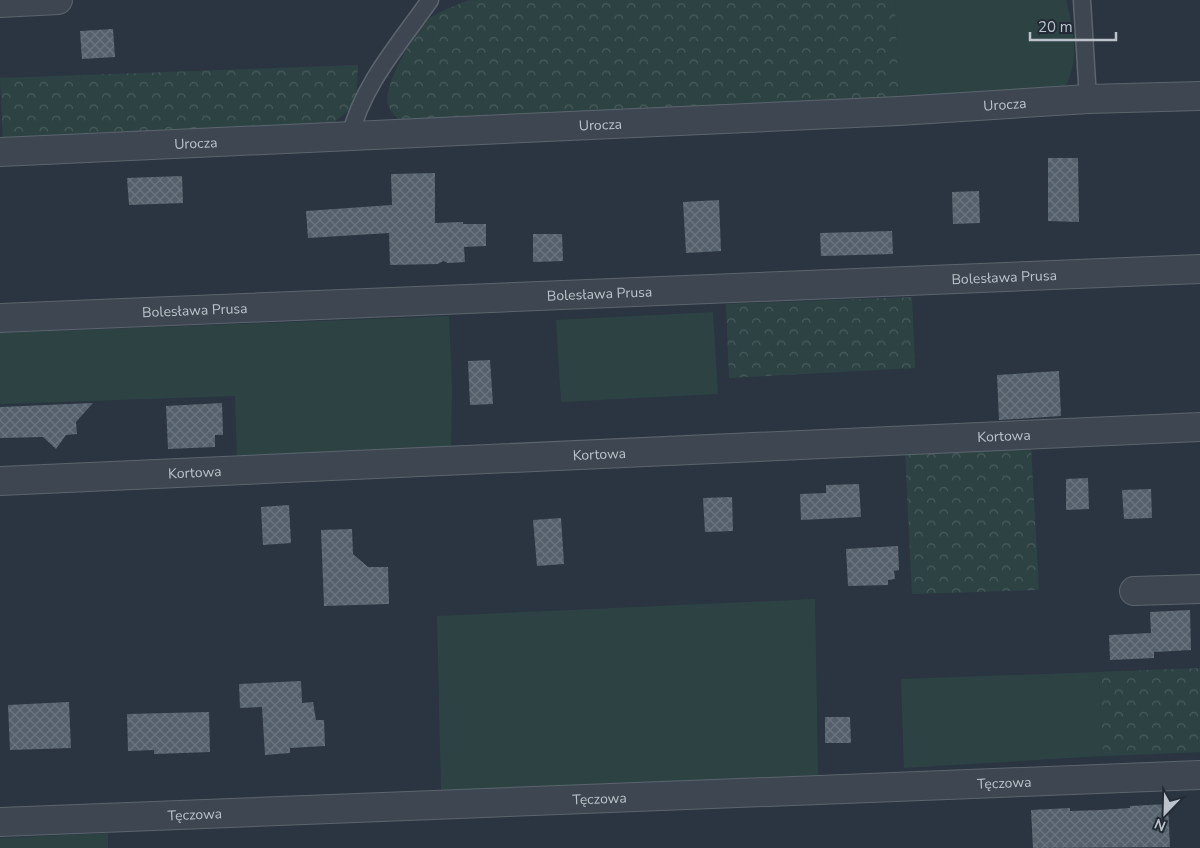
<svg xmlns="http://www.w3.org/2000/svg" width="1200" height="848" viewBox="0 0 1200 848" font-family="'Nunito Sans',sans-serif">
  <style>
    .grass { fill: #2d4343 }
    .forest { fill: url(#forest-crowns) }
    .building { fill: url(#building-cross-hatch) }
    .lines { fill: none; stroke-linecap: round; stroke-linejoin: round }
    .lane-casing { stroke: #5c656e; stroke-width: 19 }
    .street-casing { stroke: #5c656e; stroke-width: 30 }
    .lane { stroke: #3e4751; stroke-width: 16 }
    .street { stroke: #3e4751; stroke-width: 28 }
    .labels { text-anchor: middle; stroke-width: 4; stroke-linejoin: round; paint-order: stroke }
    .street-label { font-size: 14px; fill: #bbc2cb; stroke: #232c36 }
  </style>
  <defs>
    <pattern id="forest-crowns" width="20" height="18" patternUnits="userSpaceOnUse" patternTransform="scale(1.25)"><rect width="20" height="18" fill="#2d4343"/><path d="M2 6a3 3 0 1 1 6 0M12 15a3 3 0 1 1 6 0" fill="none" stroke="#4a5c5d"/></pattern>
    <pattern id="building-cross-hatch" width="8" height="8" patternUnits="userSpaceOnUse" patternTransform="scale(1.25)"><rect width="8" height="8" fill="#54606b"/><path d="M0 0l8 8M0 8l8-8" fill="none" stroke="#6b757f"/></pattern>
  </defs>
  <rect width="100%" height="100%" fill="#2a3541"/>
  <!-- grass -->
  <path class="grass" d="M 895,0 L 1066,0 C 1074,31 1081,66 1061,93 L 899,105 Z
    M 713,312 L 718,394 L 561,402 L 556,320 Z
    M 449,316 L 452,388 L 451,454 L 237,462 L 235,396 L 0,404 L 0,333 Z
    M 815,599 L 818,775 L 441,791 L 437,616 Z
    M 1099,672 L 1103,756 L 904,768 L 901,679 Z
    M 108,833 L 108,848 L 0,848 L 0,838 Z"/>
  <!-- forest -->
  <path class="forest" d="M 469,0 L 895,0 L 899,105 L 402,122 C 396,117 390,112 388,104 C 383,84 415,31 430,18 C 439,11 458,5 469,0 Z
    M 358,65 L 356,98 L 348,111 L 328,127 L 3,143 L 0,78 Z
    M 912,297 L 915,368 L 729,378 L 726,304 Z
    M 1031,446 L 1039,590 L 912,594 L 905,452 Z
    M 1200,668 L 1200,752 L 1103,756 L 1099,672 Z"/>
  <!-- building -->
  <path class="building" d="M 113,29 L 115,57 L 82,59 L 80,31 Z
    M 1048,158 L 1078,158 L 1079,222 L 1048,221 Z
    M 435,173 L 435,223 L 463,222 L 463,224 L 486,224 L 486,246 L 464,247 L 465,262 L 448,263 L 443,261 L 438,264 L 390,265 L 389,233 L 308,238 L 306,211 L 392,205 L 391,174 Z
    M 182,176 L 183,203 L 129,205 L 127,178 Z
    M 979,191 L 980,223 L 953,224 L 952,192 Z
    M 719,200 L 721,251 L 686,253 L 683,202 Z
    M 892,231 L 893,254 L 821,256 L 820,233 Z
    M 533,234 L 562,234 L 563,261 L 533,262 Z
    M 490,360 L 493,404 L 470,405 L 468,361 Z
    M 1059,371 L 1061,416 L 999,420 L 997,375 Z
    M 93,403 L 76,422 L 77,434 L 66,435 L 56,449 L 43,437 L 0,438 L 0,407 Z
    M 222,403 L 223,435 L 215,435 L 215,447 L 168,449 L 166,406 Z
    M 1088,478 L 1089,509 L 1066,510 L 1066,479 Z
    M 859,484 L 861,517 L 801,520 L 800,494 L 826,493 L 826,485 Z
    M 1151,489 L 1152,518 L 1124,519 L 1122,490 Z
    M 732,497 L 733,531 L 705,532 L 703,498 Z
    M 289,505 L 291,543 L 263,545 L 261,507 Z
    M 561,518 L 564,564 L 537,566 L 533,520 Z
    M 352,529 L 353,554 L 368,567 L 388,567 L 389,604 L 324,606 L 321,530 Z
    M 898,546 L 899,570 L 894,571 L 895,579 L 888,580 L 888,585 L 848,586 L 846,549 Z
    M 1190,610 L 1191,650 L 1154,652 L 1154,658 L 1110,660 L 1109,635 L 1151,633 L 1150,612 Z
    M 301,681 L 302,703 L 313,702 L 316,720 L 324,720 L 325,746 L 290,748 L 290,753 L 265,755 L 262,707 L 240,708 L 239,684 Z
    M 69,702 L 71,748 L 10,750 L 8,705 Z
    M 209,712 L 210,752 L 154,754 L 154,750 L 128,751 L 127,714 Z
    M 825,717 L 850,717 L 851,743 L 825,743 Z
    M 1168,804 L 1170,847 L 1033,848 L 1031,810 L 1070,808 L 1070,811 L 1100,810 L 1130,808 L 1130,806 Z"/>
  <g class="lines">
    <!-- lane casing -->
    <g class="lane-casing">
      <path id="lane" d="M 1082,0 L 1088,99
        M 350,137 C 362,85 400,43 430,0"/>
    </g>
    <!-- street casing -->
    <g class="street-casing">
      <g id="street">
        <path d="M 0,3 L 58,0"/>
        <path id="s1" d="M 0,152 L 899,111 L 1088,99 L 1200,96"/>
        <path id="s2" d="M 0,318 L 1200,269"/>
        <path id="s3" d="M 0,481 L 1200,427"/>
        <path d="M 1134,591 L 1200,589"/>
        <path id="s4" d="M 0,822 L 1200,775"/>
      </g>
    </g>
    <!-- lane -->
    <use href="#lane" class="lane"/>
    <!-- street -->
    <use href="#street" class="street"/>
  </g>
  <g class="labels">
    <!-- street labels -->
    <g class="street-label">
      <text dy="5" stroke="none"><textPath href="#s1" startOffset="1006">Urocza</textPath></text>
      <text dy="5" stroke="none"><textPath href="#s1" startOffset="601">Urocza</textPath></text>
      <text dy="5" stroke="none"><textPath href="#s1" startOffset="196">Urocza</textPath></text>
      <text dy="5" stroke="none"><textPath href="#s2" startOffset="1005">Bolesława Prusa</textPath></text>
      <text dy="5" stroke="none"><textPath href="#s2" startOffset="600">Bolesława Prusa</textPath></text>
      <text dy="5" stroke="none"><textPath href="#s2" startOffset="195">Bolesława Prusa</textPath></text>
      <text dy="5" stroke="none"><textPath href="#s3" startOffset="1005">Kortowa</textPath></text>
      <text dy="5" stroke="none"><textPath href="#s3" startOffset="600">Kortowa</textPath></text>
      <text dy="5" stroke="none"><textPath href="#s3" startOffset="195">Kortowa</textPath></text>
      <text dy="5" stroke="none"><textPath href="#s4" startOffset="1005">Tęczowa</textPath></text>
      <text dy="5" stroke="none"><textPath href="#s4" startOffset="600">Tęczowa</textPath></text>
      <text dy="5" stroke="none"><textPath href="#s4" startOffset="195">Tęczowa</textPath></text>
    </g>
  </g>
  <!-- north arrow -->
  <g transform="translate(1165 813) rotate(203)" stroke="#232c36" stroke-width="4" paint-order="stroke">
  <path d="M0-4L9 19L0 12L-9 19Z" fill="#bbc2cb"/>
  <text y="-8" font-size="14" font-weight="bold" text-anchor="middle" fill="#bbc2cb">N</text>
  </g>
  <!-- scale -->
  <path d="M1030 32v8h86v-8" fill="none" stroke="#bbc2cb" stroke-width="2.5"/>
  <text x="1038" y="32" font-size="15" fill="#bbc2cb" stroke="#232c36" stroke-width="4" paint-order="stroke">20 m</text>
</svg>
